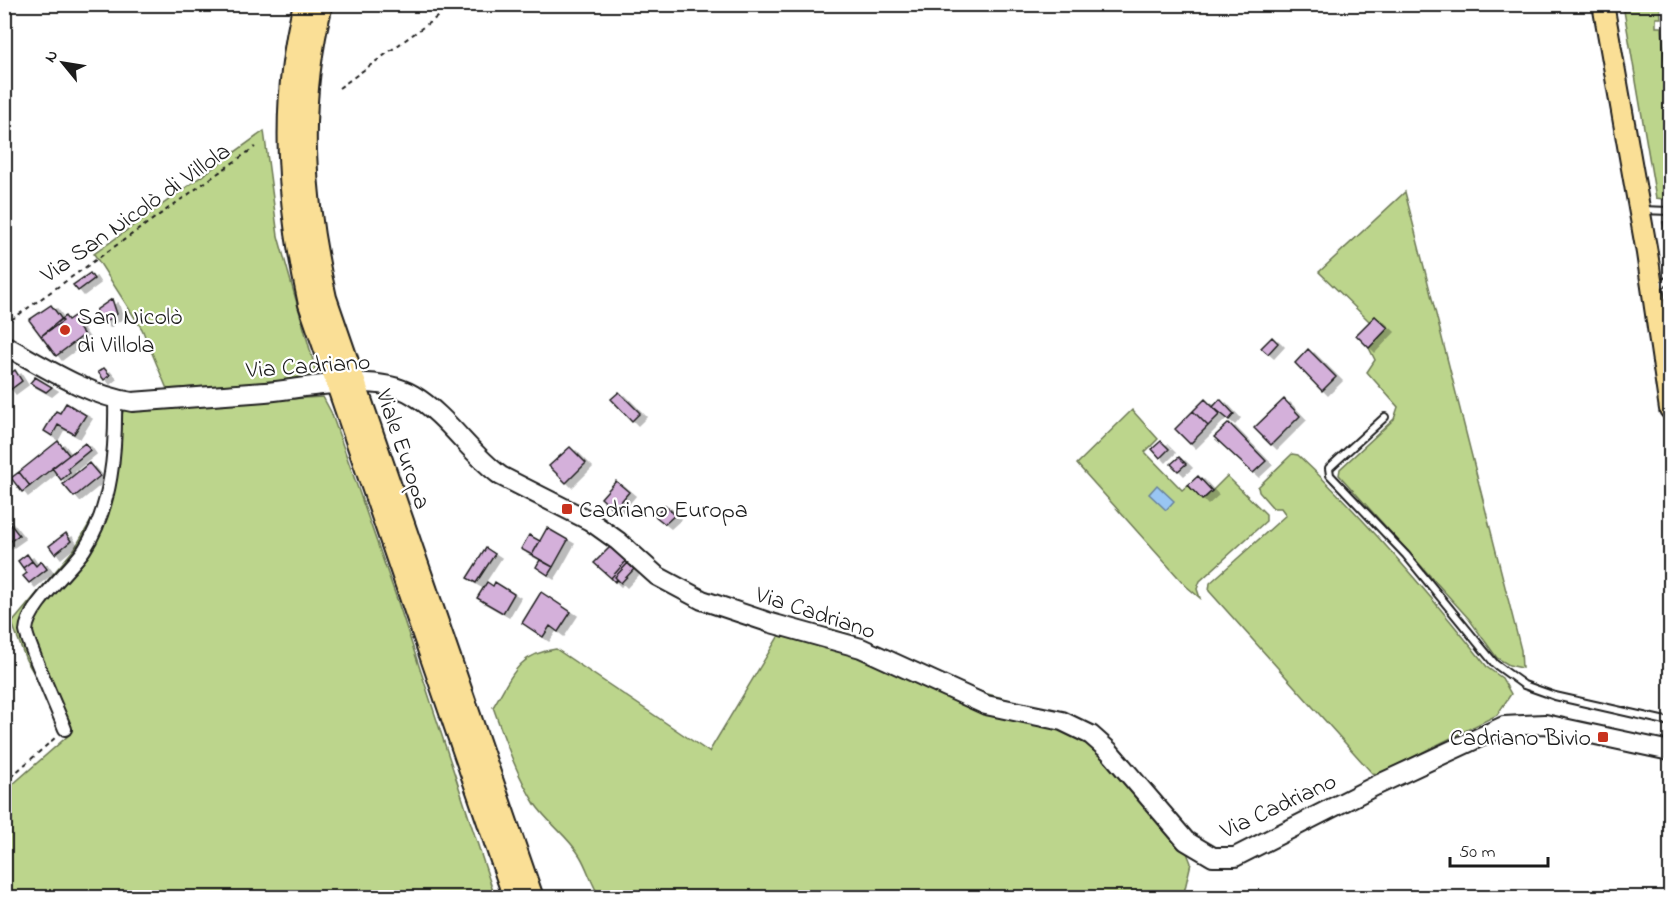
<svg xmlns="http://www.w3.org/2000/svg" width="1675" height="902" viewBox="0 0 1675 902" font-family="'Indie Flower',sans-serif">
  <style>
    .green { fill: #bcd58c; stroke: #6c7854; stroke-width: 1.5 }
    .water { fill: #99c6f3; stroke: #67829d; stroke-width: 1.5 }
    .building { fill: #d4b0da; stroke: #1c1c1c; stroke-width: 1.5; filter: url(#shadow) }
    .lines { fill: none; stroke-linecap: round; stroke-linejoin: round }
    .lane-casing { stroke: #1c1c1c; stroke-width: 10 }
    .street-casing { stroke: #1c1c1c; stroke-width: 16 }
    .secondary-casing { stroke: #1c1c1c; stroke-width: 22 }
    .primary-casing { stroke: #1c1c1c; stroke-width: 24 }
    .path { stroke: #1c1c1c; stroke-width: 2; stroke-dasharray: 4.5 4.5; stroke-linecap: butt }
    .lane { stroke: #fff; stroke-width: 6 }
    .street { stroke: #fff; stroke-width: 12 }
    .secondary { stroke: #fff; stroke-width: 18 }
    .primary { stroke: #fadf96; stroke-width: 20 }
    .poi-dot { fill: #c8321e; stroke: #fff; stroke-width: 2 }
    .labels { text-anchor: middle; stroke-width: 4.5; stroke-linejoin: round; paint-order: stroke }
    .street-label { font-size: 24px; fill: #1c1c1c; stroke: #fff }
    .poi-label { font-size: 24px; fill: #1c1c1c; stroke: #fff; text-anchor: start }
  </style>
  <defs>
    <filter id="shadow"><feDropShadow dx="6" dy="4" stdDeviation="0" flood-color="#0004"/></filter>
  </defs>
  <rect width="100%" height="100%" fill="#fff"/>
  <filter id="ink" filterUnits="userSpaceOnUse"><feTurbulence type="fractalNoise" baseFrequency=".0167" numOctaves="2"/><feDisplacementMap in="SourceGraphic" scale="12" xChannelSelector="R" yChannelSelector="G"/><feConvolveMatrix kernelMatrix="1 2 1 2 8 2 1 2 1" color-interpolation-filters="sRGB"/></filter>
  <g filter="url(#ink)">
    <!-- green -->
    <path class="green" d="M 1623,5 L 1660,5 L 1661,18 L 1656,18 L 1656,27 L 1662,27 L 1667,92 L 1670,92 L 1670,200 L 1656,198 Z
      M 264,131 L 278,236 L 316,371 L 308,379 L 167,389 L 142,329 L 94,254 Z
      M 1405,192 L 1521,650 L 1522,668 L 1509,665 L 1497,658 L 1469,619 L 1339,475 L 1340,469 L 1394,419 L 1398,407 L 1367,372 L 1375,360 L 1369,348 L 1388,328 L 1375,316 L 1370,322 L 1319,272 Z
      M 323,397 L 331,412 L 398,602 L 495,897 L 5,897 L 4,792 L 70,734 L 26,660 L 12,623 L 75,548 L 95,514 L 106,478 L 111,446 L 124,409 Z
      M 1132,410 L 1158,439 L 1145,452 L 1182,490 L 1188,485 L 1203,500 L 1227,476 L 1266,514 L 1266,521 L 1200,581 L 1197,589 L 1200,598 L 1186,586 L 1077,464 Z
      M 1292,454 L 1298,455 C 1368,521 1429,593 1488,668 L 1502,678 L 1511,694 L 1497,715 L 1379,774 L 1372,773 L 1209,591 L 1210,583 L 1286,515 L 1281,508 L 1273,508 L 1259,492 L 1258,487 Z
      M 787,622 L 831,629 L 861,638 L 900,659 L 984,693 L 1078,718 L 1100,731 L 1180,835 L 1191,863 L 1183,897 L 600,897 C 591,884 588,869 580,856 C 568,836 548,823 535,804 C 516,774 505,740 493,707 C 512,676 517,654 556,649 L 709,752 Z"/>
    <!-- water -->
    <path class="water" d="M 1157,485 L 1174,501 L 1166,510 L 1149,494 Z"/>
    <!-- building -->
    <path class="building" d="M 1670,221 L 1670,257 L 1663,222 Z
      M 90,273 L 94,279 L 78,291 L 73,285 Z
      M 112,299 L 117,314 L 104,323 L 96,310 Z
      M 51,305 L 63,321 L 41,336 L 29,320 Z
      M 77,314 L 83,318 L 77,325 L 84,335 L 56,356 L 41,336 L 65,316 L 68,320 Z
      M 1375,316 L 1388,328 L 1369,348 L 1356,335 Z
      M 1272,337 L 1278,343 L 1268,354 L 1261,348 Z
      M 1308,349 L 1336,377 L 1322,391 L 1295,363 Z
      M 7,367 L 11,373 L 15,370 L 22,381 L 10,390 L 4,382 L 4,369 Z
      M 104,368 L 110,375 L 104,380 L 98,372 Z
      M 35,377 L 52,387 L 46,392 L 30,383 Z
      M 619,392 L 640,413 L 632,421 L 611,399 Z
      M 1205,399 L 1220,414 L 1208,426 L 1193,411 Z
      M 1220,399 L 1234,414 L 1229,420 L 1213,407 Z
      M 1284,399 L 1300,416 L 1271,445 L 1254,428 Z
      M 66,403 L 86,415 L 74,434 L 58,425 L 52,436 L 44,431 L 56,411 L 60,413 Z
      M 1193,411 L 1208,426 L 1190,444 L 1175,429 Z
      M 1229,423 L 1266,461 L 1253,473 L 1214,437 Z
      M 58,441 L 69,455 L 30,486 L 19,472 Z
      M 1161,441 L 1169,449 L 1160,458 L 1152,449 Z
      M 85,443 L 90,450 L 68,468 L 70,472 L 61,480 L 52,468 Z
      M 570,447 L 586,463 L 566,483 L 549,466 Z
      M 1179,457 L 1186,464 L 1178,471 L 1171,464 Z
      M 89,463 L 100,476 L 74,497 L 63,484 Z
      M 19,472 L 30,486 L 22,492 L 11,478 Z
      M 1198,476 L 1212,491 L 1202,500 L 1188,485 Z
      M 616,481 L 629,492 L 614,510 L 601,498 Z
      M 665,505 L 675,515 L 665,524 L 655,516 Z
      M 4,516 L 19,535 L 5,545 L 4,544 Z
      M 547,528 L 568,540 L 553,567 L 532,555 Z
      M 66,533 L 71,541 L 55,554 L 49,546 Z
      M 529,535 L 540,541 L 532,555 L 521,549 Z
      M 610,547 L 626,561 L 611,578 L 594,563 Z
      M 486,548 L 495,554 L 476,583 L 467,578 Z
      M 27,554 L 32,561 L 23,568 L 18,561 Z
      M 540,560 L 553,567 L 548,575 L 536,567 Z
      M 32,561 L 36,566 L 41,561 L 47,569 L 29,583 L 23,576 L 27,573 L 23,568 Z
      M 626,561 L 628,563 L 615,577 L 617,579 L 615,582 L 611,578 Z
      M 628,563 L 634,569 L 621,583 L 615,577 Z
      M 487,582 L 493,586 L 495,582 L 514,594 L 503,613 L 477,598 Z
      M 541,592 L 571,612 L 558,632 L 550,626 L 543,637 L 522,623 Z"/>
    <g class="lines">
      <!-- lane casing -->
      <g class="lane-casing">
        <path id="lane" d="M 1641,210 L 1670,211
          M 1659,286 L 1670,279
          M 1385,417 L 1329,468 L 1330,475 L 1406,555 L 1495,664 L 1524,685 L 1555,696 L 1670,722"/>
      </g>
      <!-- street casing -->
      <g class="street-casing">
        <path id="street" d="M 65,729 C 59,713 26,640 26,631 C 27,606 70,571 84,550 C 112,507 116,449 115,400"/>
      </g>
      <!-- secondary casing -->
      <g class="secondary-casing">
        <path id="secondary" d="M 4,345 C 45,367 86,395 132,402 C 176,399 220,395 265,392 C 308,388 375,372 413,395 C 448,416 469,453 501,476 L 590,521 L 618,541 L 657,576 L 702,600 L 771,623 L 861,648 L 986,705 L 1062,721 L 1091,735 L 1109,751 L 1186,841 L 1213,857 L 1235,857 L 1375,786 L 1504,726 L 1545,724 L 1670,751"/>
      </g>
      <!-- primary casing -->
      <g class="primary-casing">
        <path id="primary" d="M 304,4 C 279,105 287,204 309,304 L 514,898
          M 322,4 C 297,107 303,197 326,298 L 533,898
          M 1603,4 L 1647,253 L 1670,409"/>
      </g>
      <!-- path -->
      <path class="path" d="M 339,88 L 455,4
        M 4,325 L 255,147
        M 4,783 L 56,737"/>
      <!-- lane -->
      <use href="#lane" class="lane"/>
      <!-- street -->
      <use href="#street" class="street"/>
      <!-- secondary -->
      <use href="#secondary" class="secondary"/>
      <!-- primary -->
      <use href="#primary" class="primary"/>
    </g>
  </g>
  <!-- markers -->
  <g class="poi-dot">
    <circle cx="65" cy="330" r="6"/>
    <rect x="561" y="503" width="12" height="12" rx="3"/>
    <rect x="1597" y="731" width="12" height="12" rx="3"/>
  </g>
  <g class="labels">
    <!-- street labels -->
    <g class="street-label">
      <text transform="translate(135 212) rotate(-35)" y="8">Via San Nicolò di Villola</text>
      <text transform="translate(308 365) rotate(-4)" y="8">Via Cadriano</text>
      <text transform="translate(404 449) rotate(71)" y="8">Viale Europa</text>
      <text transform="translate(816 612) rotate(18)" y="8">Via Cadriano</text>
      <text transform="translate(1278 805) rotate(-25)" y="8">Via Cadriano</text>
    </g>
    <!-- poi labels -->
    <g class="poi-label">
      <text x="77" y="324">San Nicolò<tspan x="77" dy="28">di Villola</tspan></text>
      <text x="579" y="517">Cadriano Europa</text>
      <text x="1591" y="745" text-anchor="end">Cadriano Bivio</text>
    </g>
  </g>
  <!-- margin -->
  <rect width="1675" height="902" fill="none" stroke="#fff" stroke-width="24"/>
  <rect x="12" y="12" width="1651" height="878" fill="none" stroke="#1c1c1c" stroke-width="2" filter="url(#ink)"/>
  <!-- north arrow -->
  <g transform="translate(63 63) rotate(300)" stroke="#ffffff" stroke-width="4.5" paint-order="stroke">
  <path d="M0-4.5L10 22L0 15L-10 22Z" fill="#1c1c1c"/>
  <text y="-9" font-size="16" font-weight="bold" text-anchor="middle" fill="#1c1c1c">N</text>
  </g>
  <!-- scale -->
  <path d="M1450 857v9h98v-9" fill="none" stroke="#1c1c1c" stroke-width="3"/>
  <text x="1459" y="857" font-size="18" fill="#1c1c1c" stroke="#ffffff" stroke-width="4.5" paint-order="stroke">50 m</text>
</svg>
